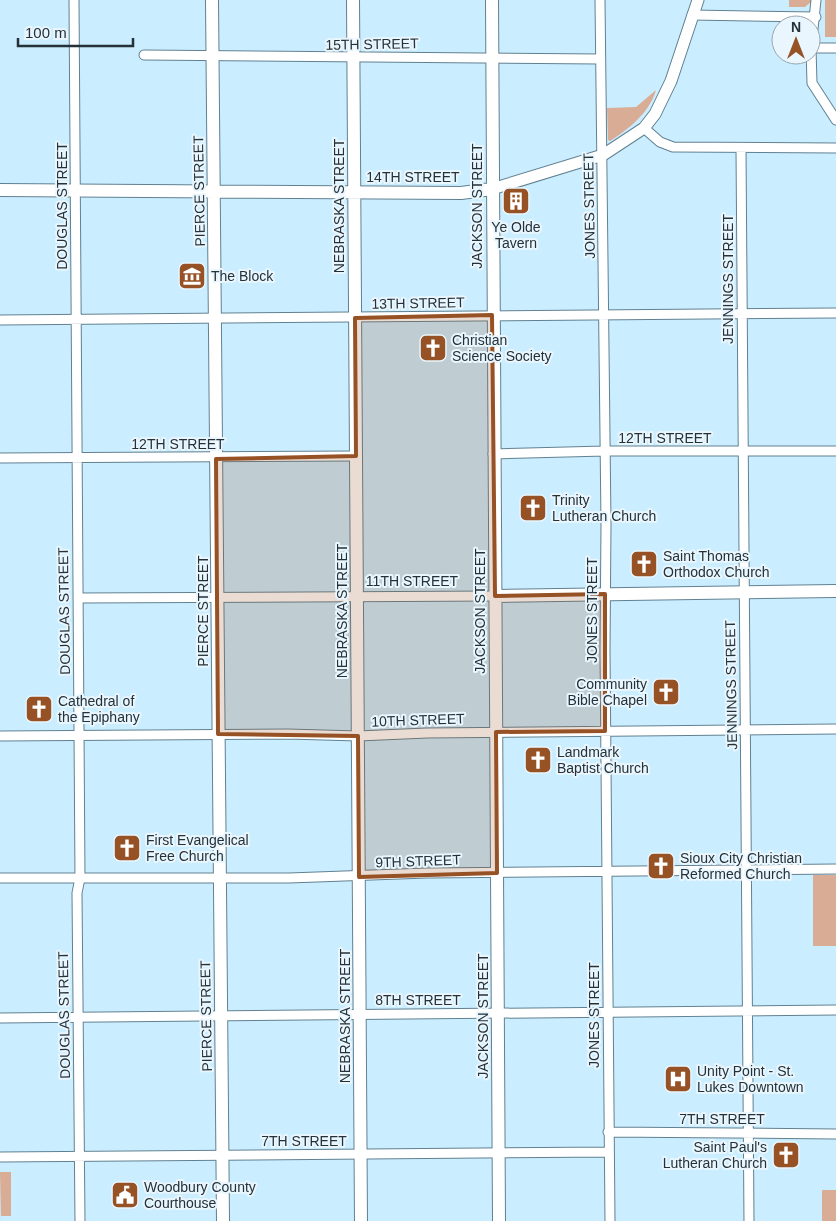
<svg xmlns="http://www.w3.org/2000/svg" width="836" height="1221" viewBox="0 0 836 1221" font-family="Helvetica,sans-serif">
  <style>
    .green { fill: #d9ad95 }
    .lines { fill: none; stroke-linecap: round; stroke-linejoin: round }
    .minor-casing { stroke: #618191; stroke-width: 11 }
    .tertiary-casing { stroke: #618191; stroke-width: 13 }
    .secondary-casing { stroke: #618191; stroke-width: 14 }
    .minor { stroke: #fff; stroke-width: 9 }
    .tertiary { stroke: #fff; stroke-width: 11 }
    .secondary { stroke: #fff; stroke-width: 12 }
    .marked { fill: #965125; fill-opacity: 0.2; stroke: #965125; stroke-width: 4; stroke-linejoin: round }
    .labels { text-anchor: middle; stroke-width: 4; stroke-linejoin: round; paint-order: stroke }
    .street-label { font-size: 14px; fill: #243138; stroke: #e9f6fe }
    .poi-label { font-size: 14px; fill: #243138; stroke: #e9f6fe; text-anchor: start }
  </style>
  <rect width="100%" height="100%" fill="#caedff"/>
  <!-- green -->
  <path class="green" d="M 789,0 L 811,0 L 811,2 L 805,7 L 789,7 Z
    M 825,0 L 836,0 L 836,37 L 825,37 Z
    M 656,90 C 650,112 629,129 610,141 L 608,140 L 607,108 L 636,107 Z
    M 813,875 L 836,875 L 836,946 L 813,946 Z
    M 0,1172 L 11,1172 L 11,1216 L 1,1216 L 1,1221 Z
    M 822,1190 L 836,1190 L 836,1221 L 822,1221 Z"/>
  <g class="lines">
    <!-- minor casing -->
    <g class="minor-casing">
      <path id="minor" d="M 74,0 L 80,878 L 77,893 L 80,1221
        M 600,0 L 606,523 L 605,651 L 610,1221
        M 816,0 L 811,48 L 812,83 L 836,120
        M 692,15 L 816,17
        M 811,48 L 836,48
        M 144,55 L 600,59
        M 644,128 L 660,142 L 673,147 L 836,148
        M 741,148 L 749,1221
        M 0,320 L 836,313
        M 493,454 L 605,451 L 836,451
        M 0,458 L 356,456
        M 78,598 L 495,596
        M 0,736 L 288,734 L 358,736 L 427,733 L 836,729
        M 0,878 L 289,878 L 427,873 L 836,869
        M 0,1018 L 836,1010
        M 608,1132 L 836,1134
        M 0,1157 L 608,1152"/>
    </g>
    <!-- tertiary casing -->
    <g class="tertiary-casing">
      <path id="tertiary" d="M 492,189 L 603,155 L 644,128 L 655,114 L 671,81 L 698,0"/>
    </g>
    <!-- secondary casing -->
    <g class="secondary-casing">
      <path id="secondary" d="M 212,0 L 223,1221
        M 353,0 L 361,1221
        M 492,0 L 499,1221
        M 0,190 L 461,193 L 492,189
        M 495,596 L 836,591"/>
    </g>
    <!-- minor -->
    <use href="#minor" class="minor"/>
    <!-- tertiary -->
    <use href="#tertiary" class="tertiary"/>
    <!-- secondary -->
    <use href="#secondary" class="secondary"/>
  </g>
  <!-- marked area -->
  <path class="marked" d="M 492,315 L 495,596 L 605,594 L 605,731 L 496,732 L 497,873 L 359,877 L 358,736 L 218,734 L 216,459 L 356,456 L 355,318 Z"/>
  <!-- icons -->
  <defs>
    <g id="building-square" transform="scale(1.4375)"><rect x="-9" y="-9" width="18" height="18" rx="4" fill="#965125" stroke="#e9f6fe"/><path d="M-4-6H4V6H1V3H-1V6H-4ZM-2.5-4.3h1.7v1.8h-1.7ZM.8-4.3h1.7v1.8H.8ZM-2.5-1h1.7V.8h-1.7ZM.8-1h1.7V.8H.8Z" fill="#fff"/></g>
    <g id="museum-square" transform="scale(1.4375)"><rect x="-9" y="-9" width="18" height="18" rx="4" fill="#965125" stroke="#e9f6fe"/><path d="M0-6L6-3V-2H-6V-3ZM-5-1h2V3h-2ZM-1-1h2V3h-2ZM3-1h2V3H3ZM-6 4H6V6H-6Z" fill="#fff"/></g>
    <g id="church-square" transform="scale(1.4375)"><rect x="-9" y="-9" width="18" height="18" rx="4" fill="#965125" stroke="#e9f6fe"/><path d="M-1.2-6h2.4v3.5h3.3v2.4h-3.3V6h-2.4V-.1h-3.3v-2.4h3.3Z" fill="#fff"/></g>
    <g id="hospital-square" transform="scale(1.4375)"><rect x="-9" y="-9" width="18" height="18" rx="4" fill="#965125" stroke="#e9f6fe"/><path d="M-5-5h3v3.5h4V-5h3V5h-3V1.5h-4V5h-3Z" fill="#fff"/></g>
    <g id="civic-square" transform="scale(1.4375)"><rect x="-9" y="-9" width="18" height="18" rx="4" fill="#965125" stroke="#e9f6fe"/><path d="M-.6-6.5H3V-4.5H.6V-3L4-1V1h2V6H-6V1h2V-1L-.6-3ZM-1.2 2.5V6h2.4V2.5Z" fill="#fff"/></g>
  </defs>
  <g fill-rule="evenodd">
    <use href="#building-square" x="516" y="201"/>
    <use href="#museum-square" x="192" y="276"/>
    <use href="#church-square" x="433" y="348"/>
    <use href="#church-square" x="533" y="508"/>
    <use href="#church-square" x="644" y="564"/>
    <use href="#church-square" x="666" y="692"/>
    <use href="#church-square" x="39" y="709"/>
    <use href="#church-square" x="538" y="760"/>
    <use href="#church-square" x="127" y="848"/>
    <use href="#church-square" x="661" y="866"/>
    <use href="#hospital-square" x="678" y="1079"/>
    <use href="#church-square" x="786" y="1155"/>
    <use href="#civic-square" x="125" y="1195"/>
  </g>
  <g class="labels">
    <!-- street labels -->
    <g class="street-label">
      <text transform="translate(372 44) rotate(-1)" y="5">15TH STREET</text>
      <text x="413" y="182">14TH STREET</text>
      <text transform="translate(199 191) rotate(-91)" y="5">PIERCE STREET</text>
      <text transform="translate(62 206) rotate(-90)" y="5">DOUGLAS STREET</text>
      <text transform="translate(339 206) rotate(-90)" y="5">NEBRASKA STREET</text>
      <text transform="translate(477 206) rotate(-90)" y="5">JACKSON STREET</text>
      <text transform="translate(589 206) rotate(-91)" y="5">JONES STREET</text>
      <text transform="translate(728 279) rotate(-90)" y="5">JENNINGS STREET</text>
      <text transform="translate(418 303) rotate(-1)" y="5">13TH STREET</text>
      <text x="665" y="443">12TH STREET</text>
      <text x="178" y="449">12TH STREET</text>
      <text x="412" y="586">11TH STREET</text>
      <text transform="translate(592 610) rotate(-90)" y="5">JONES STREET</text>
      <text transform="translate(64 611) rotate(-91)" y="5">DOUGLAS STREET</text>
      <text transform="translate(203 611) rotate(-90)" y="5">PIERCE STREET</text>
      <text transform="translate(342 611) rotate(-90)" y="5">NEBRASKA STREET</text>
      <text transform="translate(480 611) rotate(-90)" y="5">JACKSON STREET</text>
      <text transform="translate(731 685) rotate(-91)" y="5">JENNINGS STREET</text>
      <text transform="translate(418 720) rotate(-2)" y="5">10TH STREET</text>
      <text transform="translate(418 861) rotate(-2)" y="5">9TH STREET</text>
      <text x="418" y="1005">8TH STREET</text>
      <text transform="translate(64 1015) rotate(-91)" y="5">DOUGLAS STREET</text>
      <text transform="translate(594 1015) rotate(-90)" y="5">JONES STREET</text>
      <text transform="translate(206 1016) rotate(-91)" y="5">PIERCE STREET</text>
      <text transform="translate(345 1016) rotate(-90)" y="5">NEBRASKA STREET</text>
      <text transform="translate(483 1016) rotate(-90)" y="5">JACKSON STREET</text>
      <text x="722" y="1124">7TH STREET</text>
      <text x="304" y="1146">7TH STREET</text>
    </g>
    <!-- poi labels -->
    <g class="poi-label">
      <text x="516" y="232" text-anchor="middle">Ye Olde<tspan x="516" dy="16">Tavern</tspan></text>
      <text x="211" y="281">The Block</text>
      <text x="452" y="345">Christian<tspan x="452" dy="16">Science Society</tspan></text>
      <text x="552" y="505">Trinity<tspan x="552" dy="16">Lutheran Church</tspan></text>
      <text x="663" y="561">Saint Thomas<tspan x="663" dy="16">Orthodox Church</tspan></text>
      <text x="647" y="689" text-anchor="end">Community<tspan x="647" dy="16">Bible Chapel</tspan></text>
      <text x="58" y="706">Cathedral of<tspan x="58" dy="16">the Epiphany</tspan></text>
      <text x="557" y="757">Landmark<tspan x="557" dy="16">Baptist Church</tspan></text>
      <text x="146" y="845">First Evangelical<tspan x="146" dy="16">Free Church</tspan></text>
      <text x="680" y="863">Sioux City Christian<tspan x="680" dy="16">Reformed Church</tspan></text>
      <text x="697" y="1076">Unity Point - St.<tspan x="697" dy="16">Lukes Downtown</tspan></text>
      <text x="767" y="1152" text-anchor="end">Saint Paul's<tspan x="767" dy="16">Lutheran Church</tspan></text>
      <text x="144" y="1192">Woodbury County<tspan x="144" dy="16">Courthouse</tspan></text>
    </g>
  </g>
  <!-- north arrow -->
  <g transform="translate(796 40)"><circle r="24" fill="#e9f6fe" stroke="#9aa7af"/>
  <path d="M0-4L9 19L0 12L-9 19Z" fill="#965125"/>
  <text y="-8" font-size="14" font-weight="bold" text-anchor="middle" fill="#243138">N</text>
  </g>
  <!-- scale -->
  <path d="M18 38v8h115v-8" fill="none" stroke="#243138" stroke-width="2.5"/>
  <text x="25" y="38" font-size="15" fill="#243138" stroke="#e9f6fe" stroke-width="4" paint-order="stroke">100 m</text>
</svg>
